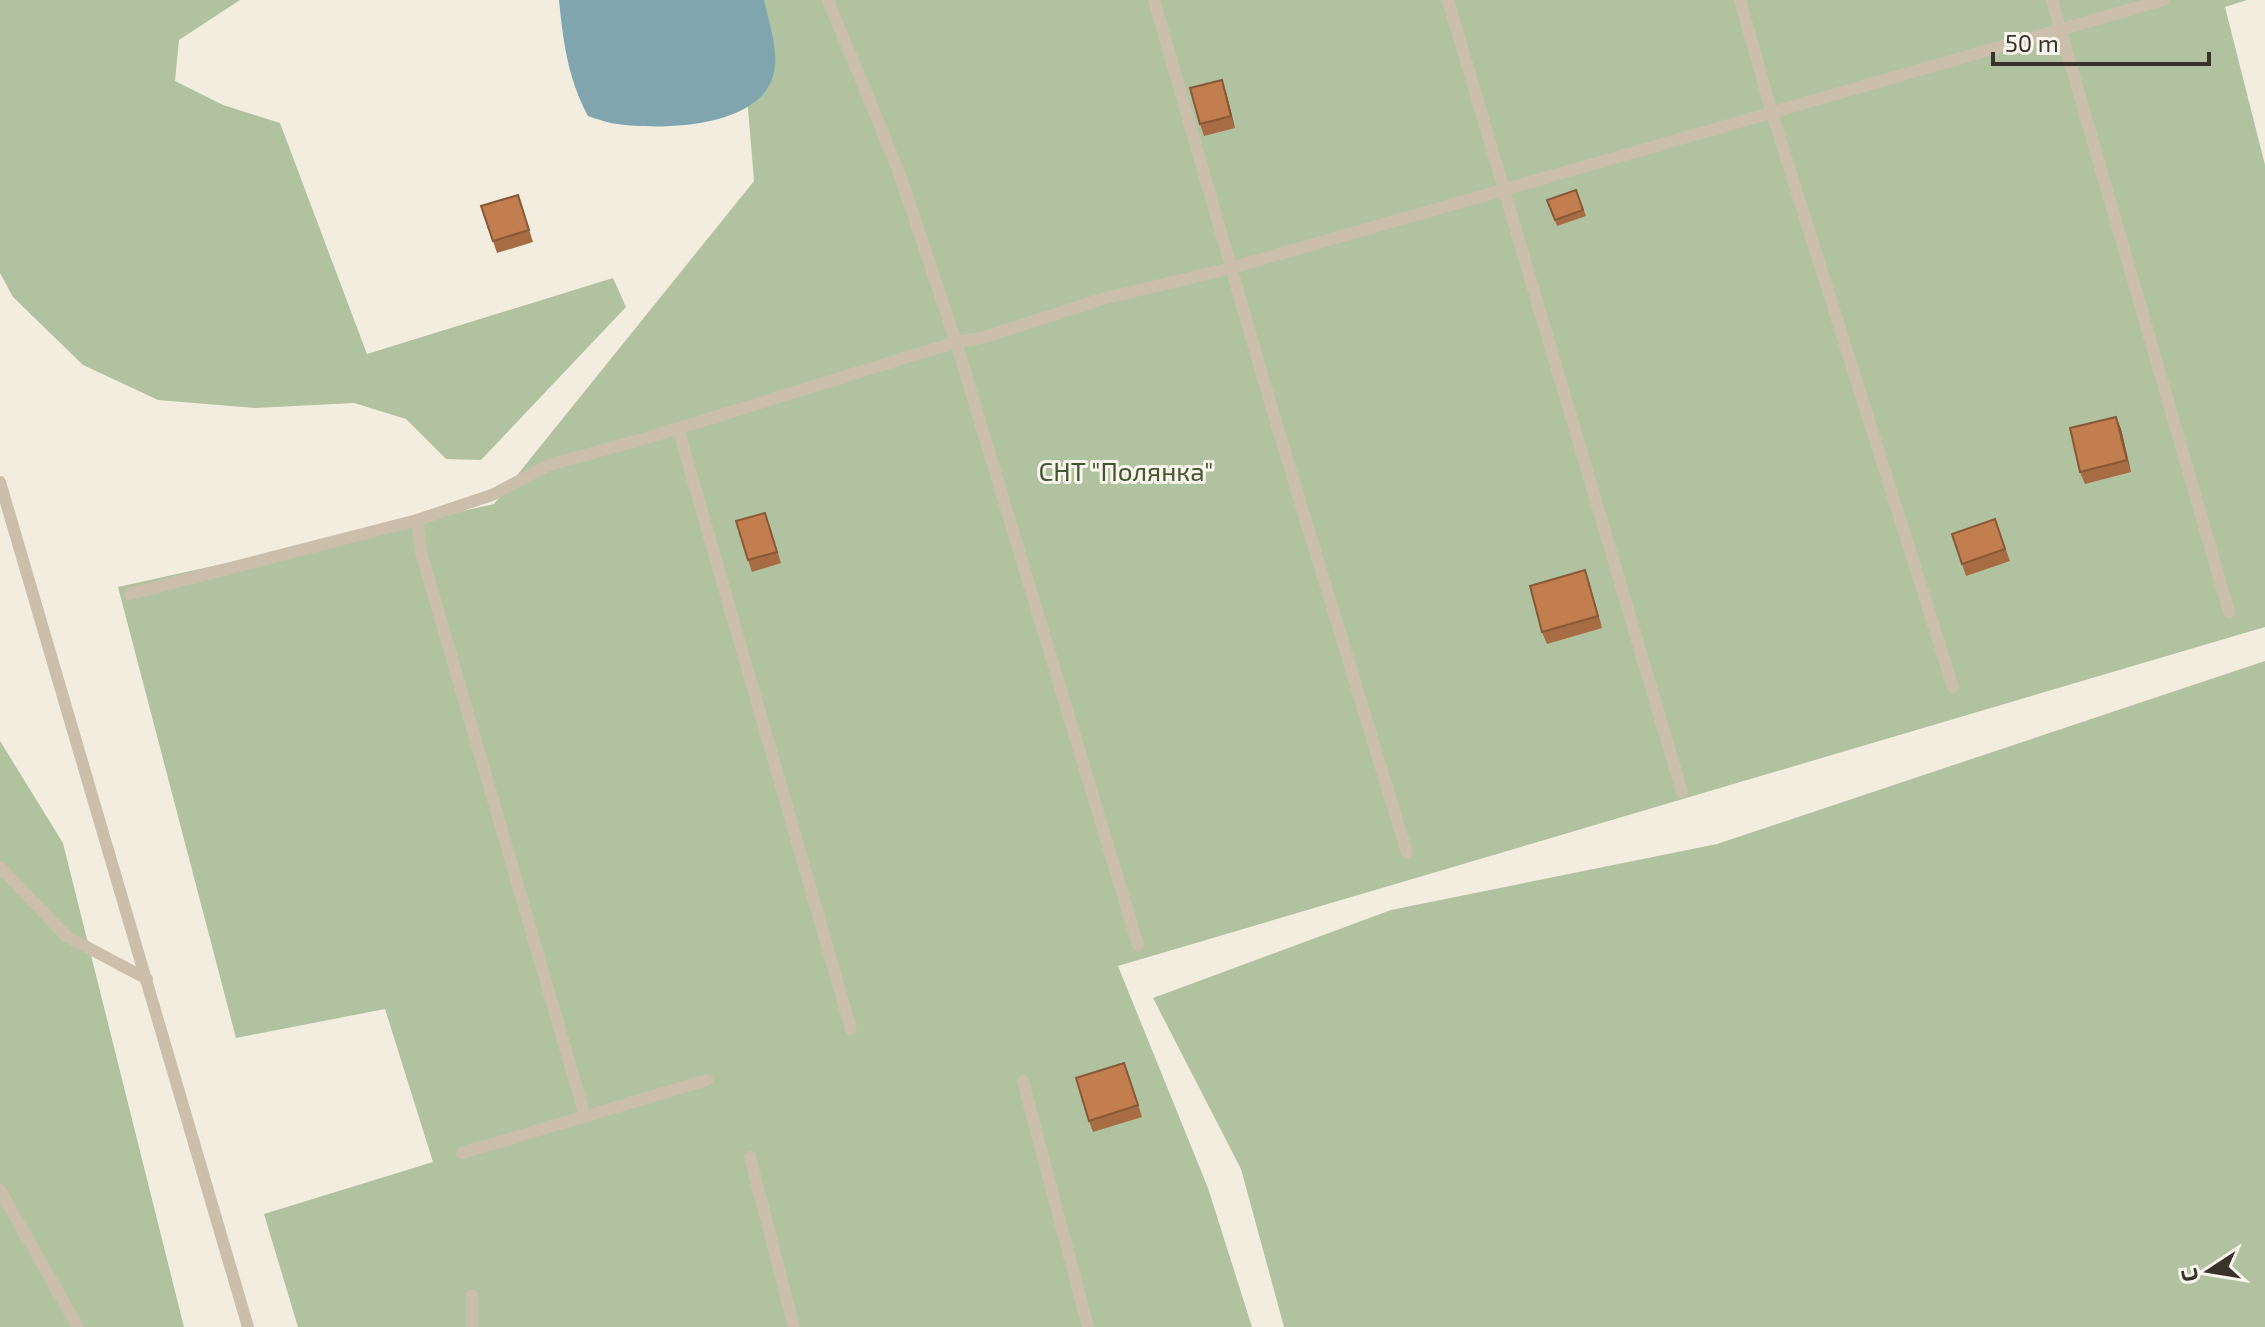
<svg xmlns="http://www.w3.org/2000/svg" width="2265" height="1327" viewBox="0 0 2265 1327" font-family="'Exo 2',sans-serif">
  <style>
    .green { fill: #b1c2a0 }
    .water { fill: #80a5af }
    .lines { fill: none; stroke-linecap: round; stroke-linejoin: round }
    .lane { stroke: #cbbfac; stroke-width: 12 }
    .wall { fill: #a76c44 }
    .shaded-wall { fill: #885837 }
    .building { fill: #c27e4f; stroke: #885837; stroke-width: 2 }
    .labels { text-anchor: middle; stroke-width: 6; stroke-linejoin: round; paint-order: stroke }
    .park-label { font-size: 26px; fill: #42572f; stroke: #faf6ed }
  </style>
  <rect width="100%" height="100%" fill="#f3ede0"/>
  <!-- green -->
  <path class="green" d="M 0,0 L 240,0 L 179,40 L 175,81 L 223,105 L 280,123 L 367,354 L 613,278 L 626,307 L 481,460 L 446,459 L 406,419 L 354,403 L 255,408 L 158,400 L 83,365 L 13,297 L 0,273 Z
    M 739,0 L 2247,0 L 2225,7 L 2265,165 L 2265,627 L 1118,966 L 1208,1188 L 1252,1327 L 298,1327 L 264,1214 L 433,1162 L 385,1009 L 236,1038 L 118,587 L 494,504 L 754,181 Z
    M 2265,661 L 2265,1327 L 1284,1327 L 1241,1169 L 1153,998 L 1391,910 L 1717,844 Z
    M 0,741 L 63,843 L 184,1327 L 0,1327 Z"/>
  <!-- water -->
  <path class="water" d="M 559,0 L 764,0 C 769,24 781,55 772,79 C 754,128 661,130 617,124 C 608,123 597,119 588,116 C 568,79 563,41 559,0 Z"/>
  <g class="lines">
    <!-- lane -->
    <path class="lane" d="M 828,0 L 899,172 L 956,342 L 1138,945
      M 1154,0 L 1272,409 L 1407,853
      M 1448,0 L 1682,792
      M 1740,0 L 1772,113 L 1953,687
      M 2052,0 L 2229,612
      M 678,428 L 851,1029
      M 0,482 L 248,1327
      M 417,520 L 421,552 L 585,1116
      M 130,594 L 417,520 L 492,495 L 549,465 L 650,437 L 956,342 L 981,338 L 1102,299 L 1231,268 L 2163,0
      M 0,867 L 66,936 L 147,979
      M 1023,1081 L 1088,1327
      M 462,1153 L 707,1080
      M 750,1157 L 794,1327
      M 0,1190 L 78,1327
      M 472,1327 L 472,1295"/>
  </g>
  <!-- wall -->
  <path class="wall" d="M 1226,92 L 1235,128 L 1204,136 L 1200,124 Z
    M 1576,190 L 1586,216 L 1557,226 L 1547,200 Z
    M 518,195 L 533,242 L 497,253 L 481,206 Z
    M 2116,417 L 2121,429 L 2131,472 L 2085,484 L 2080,472 Z
    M 1995,519 L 2010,561 L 1966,576 L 1952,534 Z
    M 769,524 L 781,563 L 752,572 L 748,560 Z
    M 1589,582 L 1602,628 L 1547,644 L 1542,632 Z
    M 1129,1075 L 1142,1117 L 1093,1132 L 1089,1121 Z"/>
  <!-- shaded-wall -->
  <path class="shaded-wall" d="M 1222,80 L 1226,92 L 1235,128 L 1231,116 Z
    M 2116,417 L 2121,429 L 2131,472 L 2127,460 Z
    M 1585,570 L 1589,582 L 1602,628 L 1598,616 Z"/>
  <!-- building -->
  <path class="building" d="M 1222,80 L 1231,116 L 1200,124 L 1190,88 Z
    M 1576,190 L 1583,210 L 1555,220 L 1547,200 Z
    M 518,195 L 529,230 L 493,241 L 481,206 Z
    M 2116,417 L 2127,460 L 2080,472 L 2070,428 Z
    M 765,513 L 777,552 L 748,560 L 736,521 Z
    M 1995,519 L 2005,549 L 1962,564 L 1952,534 Z
    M 1585,570 L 1598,616 L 1542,632 L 1530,586 Z
    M 1124,1063 L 1138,1105 L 1089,1121 L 1076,1078 Z"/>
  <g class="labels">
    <!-- park labels -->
    <g class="park-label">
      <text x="1126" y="481">СНТ "Полянка"</text>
    </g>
  </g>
  <!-- north arrow -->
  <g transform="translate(2209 1271) rotate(258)" stroke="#faf6ed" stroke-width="6" paint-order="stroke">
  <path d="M0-6L14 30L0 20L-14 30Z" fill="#39322b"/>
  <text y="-12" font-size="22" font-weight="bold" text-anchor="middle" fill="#39322b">С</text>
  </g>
  <!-- scale -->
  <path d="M1993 52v12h216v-12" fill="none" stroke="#39322b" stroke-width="4"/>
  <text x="2005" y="52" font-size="24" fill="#39322b" stroke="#faf6ed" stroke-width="6" paint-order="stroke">50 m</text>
</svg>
